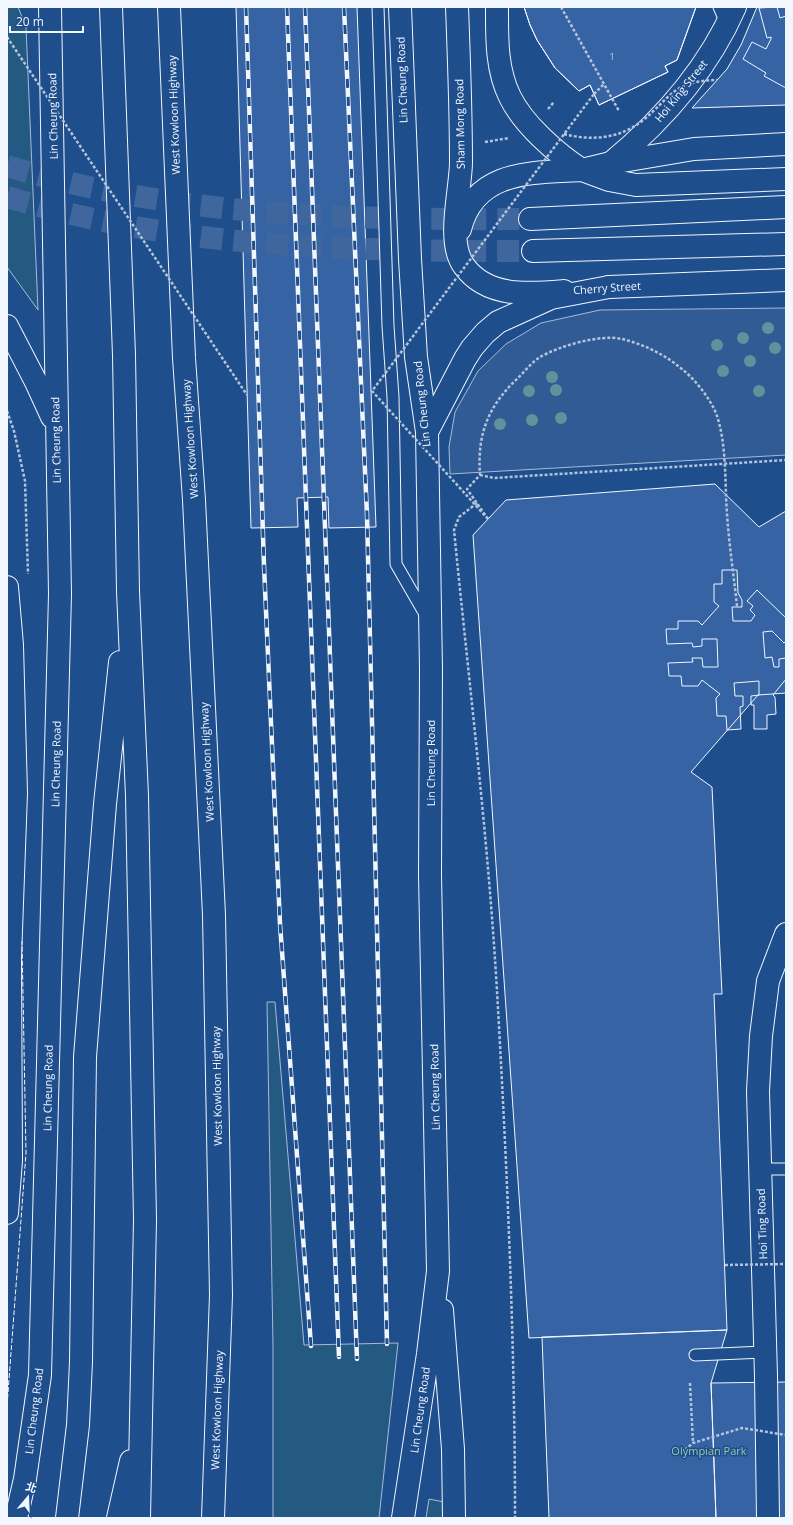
<svg xmlns="http://www.w3.org/2000/svg" width="793" height="1525" viewBox="0 0 793 1525" font-family="'Open Sans','Noto Sans TC',sans-serif">
  <style>
    .green { fill: #245a82; stroke: #a8bbd7 }
    .parking { fill: #305b95; stroke: #a8bbd7 }
    .building { fill: #3563a3; stroke: #f2f6ff }
    .lines { fill: none; stroke-linecap: round; stroke-linejoin: round }
    .secondary-tunnel { stroke: #3f679d; stroke-width: 22; stroke-dasharray: 22 11; stroke-linecap: butt }
    .service-casing { stroke: #f2f6ff; stroke-width: 13 }
    .minor-casing { stroke: #f2f6ff; stroke-width: 24 }
    .tertiary-casing { stroke: #f2f6ff; stroke-width: 24 }
    .secondary-casing { stroke: #f2f6ff; stroke-width: 24 }
    .primary-casing { stroke: #f2f6ff; stroke-width: 24 }
    .trunk-casing { stroke: #f2f6ff; stroke-width: 24 }
    .motorway-casing { stroke: #f2f6ff; stroke-width: 24 }
    .path { stroke: #b3c4dc; stroke-width: 2.5; stroke-dasharray: 3 2; stroke-linecap: butt }
    .service { stroke: #1f4e8c; stroke-width: 11 }
    .minor { stroke: #1f4e8c; stroke-width: 22 }
    .tertiary { stroke: #1f4e8c; stroke-width: 22 }
    .secondary { stroke: #1f4e8c; stroke-width: 22 }
    .primary { stroke: #1f4e8c; stroke-width: 22 }
    .trunk { stroke: #1f4e8c; stroke-width: 22 }
    .motorway { stroke: #1f4e8c; stroke-width: 22 }
    .rail-casing { stroke: #f2f6ff; stroke-width: 4.5 }
    .rail { stroke: #1f4e8c; stroke-width: 3; stroke-dasharray: 9; stroke-linecap: butt }
    .path-bridge { stroke: #b3c4dc; stroke-width: 2.5; stroke-dasharray: 3 2; stroke-linecap: butt }
    .fence { stroke: #f2f6ff; stroke-width: 1; stroke-dasharray: 5 2; stroke-linecap: butt }
    .tree { fill: #61919a }
    .labels { text-anchor: middle; stroke-width: 3; stroke-linejoin: round; paint-order: stroke }
    .number-label { font-size: 9px; fill: #c3d1e8 }
    .street-label { font-size: 11px; fill: #f2f6ff; stroke: #1f4e8c }
    .park-label { font-size: 11px; fill: #97c8a6; stroke: #1f4e8c }
  </style>
  <rect width="100%" height="100%" fill="#1f4e8c"/>
  <!-- green -->
  <path class="green" d="M 7,7 L 18,7 L 26,27 L 38,310 L 7,267 Z
    M 267,1002 L 275,1002 L 304,1345 L 398,1343 L 379,1518 L 273,1518 L 273,1345 Z
    M 429,1499 L 444,1502 L 444,1518 L 426,1518 Z"/>
  <!-- parking -->
  <path class="parking" d="M 786,308 L 786,455 L 450,474 L 449,447 L 455,412 L 478,371 L 506,344 L 541,323 L 600,310 Z"/>
  <!-- building -->
  <path class="building" d="M 236,7 L 357,7 L 376,527 L 329,528 L 328,497 L 297,498 L 298,527 L 251,528 Z
    M 524,7 L 696,7 L 677,60 L 665,66 L 668,72 L 599,105 L 590,85 L 579,91 L 555,68 L 537,40 L 530,25 Z
    M 524,7 L 696,7 L 677,60 L 665,66 L 668,72 L 599,105 L 590,85 L 579,91 L 555,68 L 537,40 L 530,25 Z
    M 757,7 L 786,7 L 786,105 L 692,108 L 727,69 L 741,45 Z
    M 777,7 L 780,18 L 786,16 L 786,88 L 764,76 L 766,73 L 743,59 L 752,42 L 766,49 L 771,39 L 771,37 L 767,38 L 759,8 Z
    M 715,484 L 759,527 L 786,511 L 786,693 L 758,695 L 691,772 L 712,787 L 722,994 L 714,994 L 727,1330 L 529,1338 L 473,535 L 506,500 Z
    M 722,570 L 737,570 L 738,593 L 742,600 L 742,607 L 732,607 L 733,621 L 751,621 L 755,615 L 750,610 L 753,606 L 747,601 L 757,590 L 786,618 L 786,641 L 784,643 L 772,631 L 763,632 L 765,658 L 772,657 L 774,667 L 779,667 L 779,659 L 786,658 L 786,679 L 773,695 L 775,697 L 776,714 L 767,715 L 767,729 L 754,729 L 754,705 L 751,705 L 751,696 L 759,695 L 759,681 L 734,683 L 735,696 L 743,696 L 743,706 L 740,707 L 741,729 L 727,730 L 726,716 L 717,716 L 716,698 L 720,694 L 702,680 L 698,686 L 682,686 L 681,676 L 669,676 L 668,663 L 693,662 L 692,658 L 702,658 L 703,667 L 718,667 L 717,639 L 702,639 L 702,646 L 693,647 L 692,643 L 667,644 L 666,629 L 678,629 L 678,621 L 698,621 L 702,625 L 719,606 L 714,602 L 714,584 L 722,584 Z
    M 727,1330 L 711,1383 L 716,1518 L 549,1518 L 542,1337 Z
    M 786,1382 L 786,1518 L 716,1518 L 711,1383 Z"/>
  <g class="lines">
    <!-- secondary-tunnel -->
    <path class="secondary-tunnel" d="M 7,166 C 176,217 355,220 530,219
      M 7,197 C 182,249 352,251 533,251"/>
    <!-- service casing -->
    <g class="service-casing">
      <path id="service" d="M 378,7 L 388,326 L 393,397 L 396,564 L 426,616
        M 719,7 L 727,25
        M 761,1169 L 786,1169
        M 695,1355 L 766,1352"/>
    </g>
    <!-- minor casing -->
    <g class="minor-casing">
      <path id="minor" d="M 611,163 C 663,120 708,69 735,7
        M 7,587 L 12,645 L 16,793 L 10,958 L 11,1160 L 7,1213
        M 768,1518 L 766,1376 L 758,1091 L 761,1036 L 768,981 L 786,934"/>
    </g>
    <!-- tertiary casing -->
    <g class="tertiary-casing">
      <path id="tertiary" d="M 582,170 L 611,163 L 694,149 L 786,144"/>
    </g>
    <!-- secondary casing -->
    <g class="secondary-casing">
      <path id="secondary" d="M 457,7 C 459,59 461,110 461,162 C 461,189 446,242 464,266 C 487,298 529,294 564,291
        M 497,7 C 497,37 496,69 510,97 C 523,124 557,154 582,170
        M 530,219 L 786,207
        M 460,229 C 475,169 533,173 582,170
        M 533,251 L 786,244"/>
    </g>
    <!-- primary casing -->
    <g class="primary-casing">
      <path id="primary" d="M 609,287 L 786,280"/>
    </g>
    <!-- trunk casing -->
    <g class="trunk-casing">
      <path id="trunk" d="M 400,7 L 410,259 L 416,357 L 427,432 L 431,669 L 430,875 L 438,1271 L 428,1354 L 403,1518
        M 582,170 L 609,180 L 636,185 L 786,179
        M 7,326 L 36,382 L 52,417
        M 427,432 L 465,359 L 472,348 L 485,333 L 498,322 L 551,298 L 609,287
        M 442,1310 L 453,1449 L 454,1518
        M 16,1518 L 25,1479 L 40,1375 L 60,594 L 50,7"/>
    </g>
    <!-- motorway casing -->
    <g class="motorway-casing">
      <path id="motorway" d="M 111,7 L 124,355 L 128,591 L 137,796 L 145,1220 L 139,1518
        M 169,7 L 184,358 L 194,500 L 214,915 L 221,1295 L 213,1518
        M 67,1518 L 78,1425 L 81,1362 L 85,1057 L 105,804 L 120,662
        M 118,1518 L 131,1461"/>
    </g>
    <!-- path -->
    <path class="path" d="M 561,7 L 619,111
      M 594,94 L 604,84
      M 548,109 L 554,102
      M 485,142 L 509,138
      M 7,411 L 14,431 L 25,481 L 28,574
      M 480,475 L 494,478 L 786,460
      M 477,503 L 459,517 L 454,530 C 469,683 488,837 497,991 C 507,1166 515,1342 515,1518
      M 488,519 L 467,489 L 480,475 C 477,434 488,406 518,378 C 525,371 532,362 540,357 C 560,346 599,334 622,339 C 659,348 693,371 712,405 C 725,427 725,469 726,494 C 727,531 733,569 737,606
      M 690,1383 L 693,1443"/>
    <!-- service -->
    <use href="#service" class="service"/>
    <!-- minor -->
    <use href="#minor" class="minor"/>
    <!-- tertiary -->
    <use href="#tertiary" class="tertiary"/>
    <!-- secondary -->
    <use href="#secondary" class="secondary"/>
    <!-- primary -->
    <use href="#primary" class="primary"/>
    <!-- trunk -->
    <use href="#trunk" class="trunk"/>
    <!-- motorway -->
    <use href="#motorway" class="motorway"/>
    <!-- rail casing -->
    <g class="rail-casing">
      <path id="rail" d="M 246,7 L 264,566 L 280,924 L 311,1346
        M 287,7 L 339,1357
        M 305,7 L 357,1359
        M 344,7 L 367,515 L 387,1344"/>
    </g>
    <!-- rail -->
    <use href="#rail" class="rail"/>
    <!-- path-bridge -->
    <path class="path-bridge" d="M 7,37 L 247,395
      M 564,134 C 591,141 619,139 642,121 C 672,97 672,81 717,80
      M 488,519 L 372,391 L 594,94
      M 725,1265 L 786,1264
      M 681,1453 L 693,1443 L 742,1428 L 786,1435"/>
    <!-- fence -->
    <path class="fence" d="M 7,1406 L 26,1153 L 22,941"/>
  </g>
  <!-- trees -->
  <g class="tree">
    <circle cx="768" cy="328" r="6"/>
    <circle cx="743" cy="338" r="6"/>
    <circle cx="717" cy="345" r="6"/>
    <circle cx="775" cy="348" r="6"/>
    <circle cx="750" cy="361" r="6"/>
    <circle cx="723" cy="371" r="6"/>
    <circle cx="552" cy="377" r="6"/>
    <circle cx="556" cy="390" r="6"/>
    <circle cx="529" cy="391" r="6"/>
    <circle cx="759" cy="391" r="6"/>
    <circle cx="561" cy="418" r="6"/>
    <circle cx="532" cy="420" r="6"/>
    <circle cx="500" cy="424" r="6"/>
  </g>
  <g class="labels">
    <!-- number labels -->
    <g class="number-label">
      <text x="612" y="60">1</text>
    </g>
    <!-- street labels -->
    <g class="street-label">
      <text transform="translate(402 80) rotate(-92)" y="4">Lin Cheung Road</text>
      <text transform="translate(681 91) rotate(-51)" y="4">Hoi King Street</text>
      <text transform="translate(174 115) rotate(-92)" y="4">West Kowloon Highway</text>
      <text transform="translate(53 116) rotate(-91)" y="4">Lin Cheung Road</text>
      <text transform="translate(460 124) rotate(-91)" y="4">Sham Mong Road</text>
      <text transform="translate(607 288) rotate(-4)" y="4">Cherry Street</text>
      <text transform="translate(422 404) rotate(-96)" y="4">Lin Cheung Road</text>
      <text transform="translate(190 439) rotate(-94)" y="4">West Kowloon Highway</text>
      <text transform="translate(56 440) rotate(-91)" y="4">Lin Cheung Road</text>
      <text transform="translate(207 762) rotate(-93)" y="4">West Kowloon Highway</text>
      <text transform="translate(431 763) rotate(-90)" y="4">Lin Cheung Road</text>
      <text transform="translate(56 764) rotate(-89)" y="4">Lin Cheung Road</text>
      <text transform="translate(217 1086) rotate(-91)" y="4">West Kowloon Highway</text>
      <text transform="translate(435 1087) rotate(-91)" y="4">Lin Cheung Road</text>
      <text transform="translate(48 1088) rotate(-89)" y="4">Lin Cheung Road</text>
      <text transform="translate(762 1224) rotate(-92)" y="4">Hoi Ting Road</text>
      <text transform="translate(217 1410) rotate(-88)" y="4">West Kowloon Highway</text>
      <text transform="translate(420 1410) rotate(-82)" y="4">Lin Cheung Road</text>
      <text transform="translate(34 1411) rotate(-83)" y="4">Lin Cheung Road</text>
    </g>
    <!-- park labels -->
    <g class="park-label">
      <text x="709" y="1455">Olympian Park</text>
    </g>
  </g>
  <!-- border -->
  <rect width="793" height="1525" fill="none" stroke="#f2f6ff" stroke-width="16"/>
  <!-- north arrow -->
  <g transform="translate(28 1497) rotate(19)" stroke="#1f4e8c" stroke-width="3" paint-order="stroke">
  <path d="M0-3L7 15L0 10L-7 15Z" fill="#f2f6ff"/>
  <text y="-6" font-size="11" font-weight="bold" text-anchor="middle" fill="#f2f6ff">北</text>
  </g>
  <!-- scale -->
  <path d="M10 26v6h73v-6" fill="none" stroke="#f2f6ff" stroke-width="2"/>
  <text x="16" y="26" font-size="12" fill="#f2f6ff" stroke="#1f4e8c" stroke-width="3" paint-order="stroke">20 m</text>
</svg>
